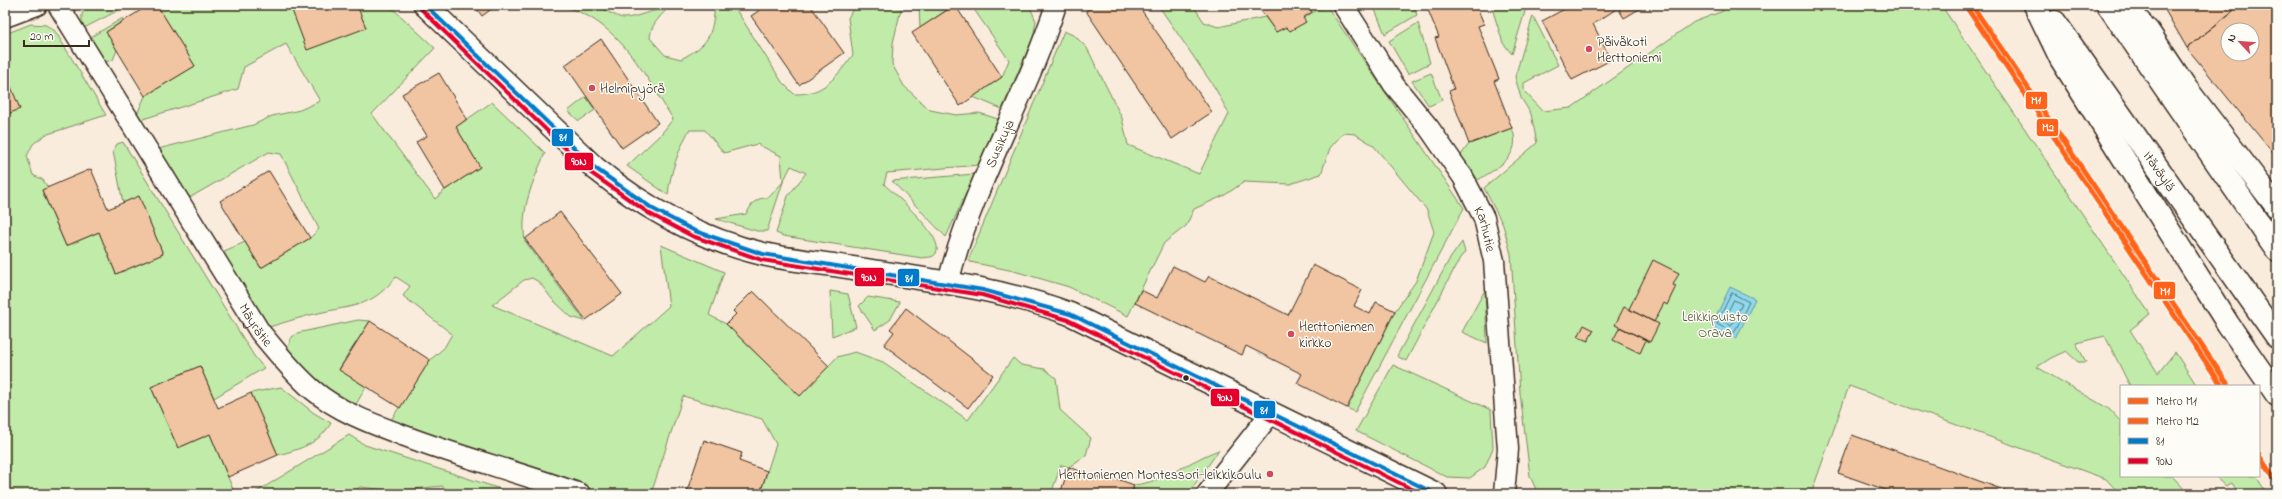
<svg xmlns="http://www.w3.org/2000/svg" width="2282" height="499" viewBox="0 0 2282 499" font-family="'Indie Flower',sans-serif">
  <style>
    .green { fill: #c1eba8; stroke: #7e8a63 }
    .water { fill: #8dd9ed; stroke: #6c939a }
    .lines { fill: none; stroke-linecap: round; stroke-linejoin: round }
    .shore { stroke: #5c7071; stroke-width: 1 }
    .building { fill: #f1c5a1; stroke: #3b2a1e; fill-rule: evenodd }
    .minor-casing { stroke: #3b2a1e; stroke-width: 23 }
    .tertiary-casing { stroke: #3b2a1e; stroke-width: 25 }
    .trunk-casing { stroke: #3b2a1e; stroke-width: 25 }
    .minor { stroke: #fdfcf7; stroke-width: 20 }
    .tertiary { stroke: #fdfcf7; stroke-width: 22 }
    .trunk { stroke: #fdfcf7; stroke-width: 22 }
    .bus-1-casing { stroke: #fdfcf7; stroke-width: 7 }
    .bus-2-casing { stroke: #fdfcf7; stroke-width: 7 }
    .bus-1 { stroke: #007ac9; stroke-width: 4 }
    .bus-2 { stroke: #e4002b; stroke-width: 4 }
    .metro-1-casing { stroke: #fdfcf7; stroke-width: 8 }
    .metro-2-casing { stroke: #fdfcf7; stroke-width: 8 }
    .metro-1 { stroke: #ff6319; stroke-width: 5 }
    .metro-2 { stroke: #ff6319; stroke-width: 5 }
    .poi-dot { fill: #d1495b; stroke: #fdfcf7; stroke-width: 1.5 }
    .bus-dot { fill: #3b2a1e; stroke: #fdfcf7; stroke-width: 1.5 }
    .labels { text-anchor: middle; stroke-width: 3; stroke-linejoin: round; paint-order: stroke }
    .poi-label { font-size: 14px; fill: #3b2a1e; stroke: #fdfcf7; text-anchor: start }
    .street-label { font-size: 14px; fill: #3b2a1e; stroke: #fdfcf7 }
    .park-label { font-size: 14px; fill: #5c5a40; stroke: #fdfcf7 }
    .line-badge { stroke: #fdfcf7; stroke-width: 1.5 }
    .badge-label { font-size: 11px; text-anchor: middle; font-weight: bold; fill: #fff }
  </style>
  <rect width="100%" height="100%" fill="#f9ecdd"/>
  <filter id="ink" filterUnits="userSpaceOnUse"><feTurbulence type="fractalNoise" baseFrequency=".025" numOctaves="2"/><feDisplacementMap in="SourceGraphic" scale="8" xChannelSelector="R" yChannelSelector="G"/><feConvolveMatrix kernelMatrix="1 2 1 2 8 2 1 2 1" color-interpolation-filters="sRGB"/></filter>
  <g filter="url(#ink)">
    <!-- green -->
    <path class="green" d="M 88,5 L 120,5 L 119,10 L 84,28 C 81,19 80,12 88,5 Z
      M 157,5 L 290,5 L 366,28 L 358,8 L 364,5 L 389,5 L 435,48 L 372,114 L 435,199 L 445,190 L 480,167 L 456,127 L 492,102 L 545,153 C 533,182 520,208 525,241 L 585,321 L 571,317 L 552,299 L 539,282 L 532,278 L 524,280 L 492,305 L 613,356 L 669,306 L 661,245 L 724,272 L 709,315 L 726,324 L 800,396 L 837,357 L 855,352 L 883,362 L 968,420 L 1013,358 L 1021,365 L 1045,369 L 1056,378 L 1060,410 L 1091,438 L 1086,455 L 1069,467 L 1061,465 L 1051,494 L 937,494 L 925,490 L 924,494 L 760,494 L 776,444 L 762,419 L 683,396 L 651,494 L 601,494 L 389,423 L 430,360 L 444,348 L 452,334 L 403,296 L 410,286 L 396,277 C 372,306 357,305 323,312 C 304,316 286,322 269,327 L 222,252 L 245,242 L 261,268 L 310,238 L 319,229 L 281,154 L 269,152 L 189,198 L 158,149 L 253,125 L 272,116 L 300,110 L 320,101 L 286,44 L 244,67 L 238,89 L 140,120 L 137,114 L 145,96 L 195,66 Z
      M 715,5 L 739,5 L 735,8 L 782,82 L 794,94 C 824,95 836,77 853,55 L 848,18 L 855,5 L 902,5 L 893,43 L 892,64 L 904,86 L 930,110 L 956,115 L 979,113 L 998,119 L 979,165 L 887,173 L 884,184 C 895,195 946,238 936,253 C 934,258 927,257 922,258 L 783,236 L 776,233 L 788,196 L 806,173 L 791,166 L 783,182 L 767,231 L 757,231 L 716,219 L 746,214 L 753,203 L 759,199 L 769,197 L 783,182 L 781,156 L 757,144 L 724,153 L 705,130 L 689,130 C 679,150 670,172 668,195 L 627,166 L 662,133 L 673,119 C 646,77 620,24 569,8 C 580,6 589,5 600,8 C 608,11 616,17 624,18 C 638,18 653,8 666,10 C 658,19 651,25 650,38 L 665,55 L 681,59 C 709,44 712,37 715,5 Z
      M 919,5 L 954,5 L 920,28 Z
      M 971,5 L 1029,5 L 1036,21 L 1033,38 L 1002,109 L 973,97 L 1002,77 L 1009,60 Z
      M 1158,5 L 1193,5 L 1204,22 L 1218,27 L 1265,17 L 1276,32 L 1286,27 L 1305,22 L 1303,18 L 1326,5 L 1464,208 L 1355,412 L 1347,408 L 1395,311 L 1416,281 L 1434,232 L 1427,210 L 1373,145 L 1355,134 L 1343,133 L 1330,148 L 1321,174 L 1290,184 L 1244,182 L 1225,195 L 1194,209 L 1186,226 L 1164,243 L 1128,316 L 1069,287 L 1014,271 L 970,262 L 969,258 L 1064,31 L 1075,36 L 1087,48 L 1122,118 L 1128,145 L 1199,174 L 1229,114 L 1215,88 Z
      M 1373,5 L 1413,5 L 1417,15 L 1385,34 Z
      M 1491,5 L 1527,5 L 1512,54 L 1503,43 Z
      M 1719,5 L 1941,5 L 2150,314 L 2130,330 L 2158,373 L 2175,352 L 2197,386 L 2130,386 L 2105,336 L 2076,343 L 2086,362 L 2078,362 L 2066,351 L 2051,358 L 2037,367 L 2109,409 L 2121,422 L 2121,476 L 2172,476 L 2189,494 L 2120,494 L 2106,479 L 1849,386 L 1811,494 L 1538,494 L 1530,476 L 1520,393 L 1511,254 L 1503,225 L 1484,188 L 1537,143 L 1531,114 L 1521,98 L 1515,77 L 1533,16 L 1558,65 L 1524,83 L 1524,91 L 1543,111 L 1571,108 L 1694,22 L 1723,11 Z
      M 123,18 L 124,20 L 106,32 L 117,50 L 113,60 L 104,62 L 89,38 Z
      M 1418,23 L 1430,63 L 1408,74 L 1389,41 Z
      M 31,24 L 46,25 L 55,31 L 106,115 L 45,135 L 33,144 L 27,156 L 33,175 L 43,180 L 48,188 L 42,191 L 66,246 L 99,232 L 116,274 L 163,254 L 139,197 L 123,203 L 113,151 L 117,144 L 123,142 L 254,356 L 264,368 L 214,398 L 200,366 L 151,387 L 178,448 L 210,434 L 235,494 L 5,494 L 5,34 Z
      M 1431,73 L 1442,100 L 1429,106 L 1412,81 Z
      M 586,97 L 595,110 L 579,121 L 568,111 Z
      M 1512,128 C 1523,156 1497,168 1478,180 L 1461,155 L 1469,144 Z
      M 975,174 L 946,237 L 892,181 Z
      M 1462,242 L 1465,252 L 1460,258 L 1406,361 L 1397,356 L 1449,260 Z
      M 1485,290 L 1487,343 L 1462,332 Z
      M 830,291 L 848,294 L 856,327 L 832,336 Z
      M 868,297 L 900,302 L 890,320 L 875,330 L 859,306 Z
      M 358,320 L 370,321 L 339,369 L 366,387 L 355,406 C 329,391 308,374 287,351 L 291,338 L 297,333 Z
      M 1393,365 L 1491,410 L 1493,448 L 1485,467 L 1470,478 L 1447,477 L 1356,431 Z
      M 281,387 L 314,413 L 331,423 C 319,444 300,449 278,455 L 251,393 Z
      M 349,435 L 365,445 L 516,494 L 453,494 L 442,486 L 395,491 L 360,487 L 349,494 L 253,494 Z
      M 1219,450 L 1188,494 L 1146,494 L 1133,489 L 1134,485 C 1165,482 1190,460 1219,450 Z
      M 2215,476 L 2256,476 L 2267,494 L 2239,494 L 2232,483 L 2226,486 Z"/>
    <!-- water -->
    <path class="water" d="M 1730,287 L 1755,299 L 1736,339 L 1711,327 Z"/>
    <g class="lines">
      <!-- shore -->
      <path class="shore" d="M 1732,293 L 1749,302 L 1734,333 L 1717,324 Z
        M 1734,300 L 1742,304 L 1731,326 L 1724,321 Z"/>
    </g>
    <!-- building -->
    <path class="building" d="M 149,5 L 157,5 L 195,66 L 145,96 L 106,32 Z
      M 290,5 L 357,5 L 366,28 L 307,50 Z
      M 474,5 L 497,5 L 482,16 Z
      M 767,5 L 810,5 L 844,53 L 799,85 L 751,16 Z
      M 955,5 L 1002,77 L 960,106 L 912,33 Z
      M 1094,5 L 1138,5 L 1212,112 L 1172,139 L 1086,11 Z
      M 1257,5 L 1309,5 L 1312,12 L 1303,18 L 1306,22 L 1290,31 L 1286,27 L 1276,32 Z
      M 1426,5 L 1476,5 L 1484,24 L 1478,26 L 1499,79 L 1494,81 L 1512,128 L 1469,144 L 1449,91 L 1454,89 L 1435,38 L 1439,37 Z
      M 1572,5 L 1646,5 L 1624,18 L 1618,8 L 1593,24 L 1611,60 L 1572,80 L 1542,21 Z
      M 2162,5 L 2230,5 L 2233,11 L 2187,48 Z
      M 2240,5 L 2277,5 L 2277,158 L 2187,48 ZM 2228,30 L 2252,30 L 2252,54 L 2228,54 Z
      M 601,39 L 658,123 L 622,148 L 565,65 Z
      M 5,72 L 20,109 L 5,115 Z
      M 439,73 L 467,119 L 456,127 L 480,167 L 445,190 L 416,142 L 427,136 L 402,94 Z
      M 91,169 L 108,209 L 139,196 L 163,254 L 116,274 L 99,232 L 66,246 L 42,190 Z
      M 269,171 L 310,238 L 261,268 L 220,201 Z
      M 560,212 L 622,294 L 586,320 L 525,239 Z
      M 1653,260 L 1679,273 L 1673,285 L 1676,286 L 1667,305 L 1664,303 L 1654,322 L 1629,309 Z
      M 1313,265 L 1362,290 L 1354,306 L 1370,314 L 1376,302 L 1395,311 L 1347,408 L 1297,383 L 1302,374 L 1246,346 L 1242,355 L 1135,303 L 1141,290 L 1157,298 L 1173,266 L 1205,282 L 1209,276 L 1288,315 Z
      M 753,291 L 829,366 L 800,396 L 726,324 L 736,314 L 733,311 Z
      M 1624,307 L 1659,324 L 1650,342 L 1615,325 Z
      M 906,308 L 993,375 L 968,408 L 884,345 L 894,332 L 890,329 Z
      M 370,321 L 430,360 L 400,408 L 339,370 Z
      M 1584,325 L 1594,330 L 1588,341 L 1578,337 Z
      M 1620,327 L 1646,340 L 1640,353 L 1613,340 Z
      M 200,366 L 218,408 L 251,393 L 278,455 L 228,477 L 210,434 L 178,448 L 151,387 Z
      M 1852,435 L 1880,445 L 2015,494 L 1897,494 L 1838,473 Z
      M 704,440 L 742,453 L 739,461 L 767,471 L 760,494 L 686,494 Z
      M 1069,467 L 1099,478 L 1100,473 L 1134,485 L 1131,494 L 1060,494 Z"/>
    <g class="lines">
      <!-- minor casing -->
      <g class="minor-casing">
        <g id="minor">
          <path id="s1" d="M 58,5 L 260,332 C 277,352 293,373 313,390 C 339,412 373,424 405,436 C 463,458 522,473 580,494"/>
          <path id="s2" d="M 1343,5 L 1394,85 L 1429,128 L 1463,177 L 1484,218 L 1494,261 L 1508,449 L 1504,494"/>
          <path d="M 5,17 L 37,5"/>
          <path id="s3" d="M 948,283 C 972,186 1025,100 1056,5"/>
          <path d="M 1207,494 L 1271,413"/>
        </g>
      </g>
      <!-- tertiary casing -->
      <g class="tertiary-casing">
        <path id="tertiary" d="M 425,5 L 595,168 C 644,208 700,239 763,254 C 786,259 811,262 834,265 C 914,278 995,286 1070,314 L 1436,494"/>
      </g>
      <!-- trunk casing -->
      <g class="trunk-casing">
        <g id="trunk">
          <path d="M 2035,5 L 2061,59 L 2228,324 L 2277,395"/>
          <path d="M 2108,5 L 2277,250"/>
          <path d="M 2124,5 L 2148,31 L 2186,88 L 2277,207"/>
          <path id="s4" d="M 2055,22 L 2277,337"/>
        </g>
      </g>
      <!-- minor -->
      <use href="#minor" class="minor"/>
      <!-- tertiary -->
      <use href="#tertiary" class="tertiary"/>
      <!-- trunk -->
      <use href="#trunk" class="trunk"/>
      <!-- bus-1 casing -->
      <g class="bus-1-casing">
        <path id="bus-1" d="M 425,5 L 595,168 L 653,209 L 695,231 L 763,254 L 983,290 L 1070,314 L 1436,494"/>
      </g>
      <!-- bus-2 casing -->
      <g class="bus-2-casing">
        <path id="bus-2" d="M 421,9 L 591,173 L 650,214 L 692,236 L 762,260 L 982,295 L 1068,320 L 1422,494"/>
      </g>
      <!-- bus-1 -->
      <use href="#bus-1" class="bus-1"/>
      <!-- bus-2 -->
      <use href="#bus-2" class="bus-2"/>
      <!-- metro-1 casing -->
      <g class="metro-1-casing">
        <path id="metro-1" d="M 1972,5 L 2229,386
          M 2259,455 L 2277,483"/>
      </g>
      <!-- metro-2 casing -->
      <g class="metro-2-casing">
        <path id="metro-2" d="M 1967,8 L 2222,386"/>
      </g>
      <!-- metro-1 -->
      <use href="#metro-1" class="metro-1"/>
      <!-- metro-2 -->
      <use href="#metro-2" class="metro-2"/>
    </g>
  </g>
  <!-- markers -->
  <g class="poi-dot">
    <circle cx="1589" cy="49" r="4"/>
    <circle cx="592" cy="88" r="4"/>
    <circle cx="1291" cy="334" r="4"/>
    <circle cx="1270" cy="474" r="4"/>
  </g>
  <circle class="bus-dot" cx="1186" cy="378" r="3.5"/>
  <g class="labels">
    <!-- poi labels -->
    <g class="poi-label">
      <text x="1597" y="46">Päiväkoti<tspan x="1597" dy="16">Herttoniemi</tspan></text>
      <text x="600" y="93">Helmipyörä</text>
      <text x="1299" y="331">Herttoniemen<tspan x="1299" dy="16">kirkko</tspan></text>
      <text x="1262" y="479" text-anchor="end">Herttoniemen Montessori-leikkikoulu</text>
    </g>
    <!-- street labels -->
    <g class="street-label">
      <text dy="5" stroke="none"><textPath href="#s3" startOffset="149">Susikuja</textPath></text>
      <text dy="5" stroke="none"><textPath href="#s4" startOffset="182">Itäväylä</textPath></text>
      <text dy="5" stroke="none"><textPath href="#s2" startOffset="267">Karhutie</textPath></text>
      <text dy="5" stroke="none"><textPath href="#s1" startOffset="376">Mäyrätie</textPath></text>
    </g>
    <!-- park labels -->
    <g class="park-label">
      <text x="1715" y="321">Leikkipuisto<tspan x="1715" dy="16">Orava</tspan></text>
    </g>
  </g>
  <g class="line-badge">
    <rect x="2025" y="91" width="23" height="19" rx="4" fill="#ff6319"/>
    <rect x="2036" y="118" width="23" height="19" rx="4" fill="#ff6319"/>
    <rect x="551" y="128" width="23" height="19" rx="4" fill="#007ac9"/>
    <rect x="564" y="152" width="30" height="19" rx="4" fill="#e4002b"/>
    <rect x="854" y="267" width="31" height="20" rx="4" fill="#e4002b"/>
    <rect x="897" y="268" width="23" height="19" rx="4" fill="#007ac9"/>
    <rect x="2153" y="281" width="23" height="19" rx="4" fill="#ff6319"/>
    <rect x="1210" y="388" width="30" height="19" rx="4" fill="#e4002b"/>
    <rect x="1253" y="400" width="23" height="19" rx="4" fill="#007ac9"/>
  </g>
  <g class="badge-label">
    <text x="2036" y="104">M1</text>
    <text x="2048" y="131">M2</text>
    <text x="563" y="141">81</text>
    <text x="579" y="165">90N</text>
    <text x="869" y="281">90N</text>
    <text x="909" y="282">81</text>
    <text x="2165" y="295">M1</text>
    <text x="1225" y="401">90N</text>
    <text x="1264" y="414">81</text>
  </g>
  <!-- margin -->
  <rect width="2282" height="499" fill="none" stroke="#fdfcf7" stroke-width="20"/>
  <rect x="10" y="10" width="2262" height="479" fill="none" stroke="#3b2a1e" stroke-width="1.5" filter="url(#ink)"/>
  <!-- legend -->
  <rect x="2120" y="385" width="140" height="92" fill="#fdfcf7" stroke="#afa8a0"/>
  <rect x="2128" y="398" width="20" height="6" fill="#ff6319" stroke="#afa8a0"/>
  <text x="2156" y="405" font-size="12" fill="#3b2a1e">Metro M1</text>
  <rect x="2128" y="418" width="20" height="6" fill="#ff6319" stroke="#afa8a0"/>
  <text x="2156" y="425" font-size="12" fill="#3b2a1e">Metro M2</text>
  <rect x="2128" y="438" width="20" height="6" fill="#007ac9" stroke="#afa8a0"/>
  <text x="2156" y="445" font-size="12" fill="#3b2a1e">81</text>
  <rect x="2128" y="458" width="20" height="6" fill="#e4002b" stroke="#afa8a0"/>
  <text x="2156" y="465" font-size="12" fill="#3b2a1e">90N</text>
  <!-- north arrow -->
  <g transform="translate(2240 42) rotate(296)"><circle r="19" fill="#fdfcf7" stroke="#afa8a0"/>
  <path d="M0-3L7 15L0 10L-7 15Z" fill="#d1495b"/>
  <text y="-6" font-size="11" font-weight="bold" text-anchor="middle" fill="#3b2a1e">N</text>
  </g>
  <!-- scale -->
  <path d="M24 40v6h65v-6" fill="none" stroke="#3b2a1e" stroke-width="2"/>
  <text x="30" y="40" font-size="12" fill="#3b2a1e" stroke="#fdfcf7" stroke-width="3" paint-order="stroke">20 m</text>
</svg>
